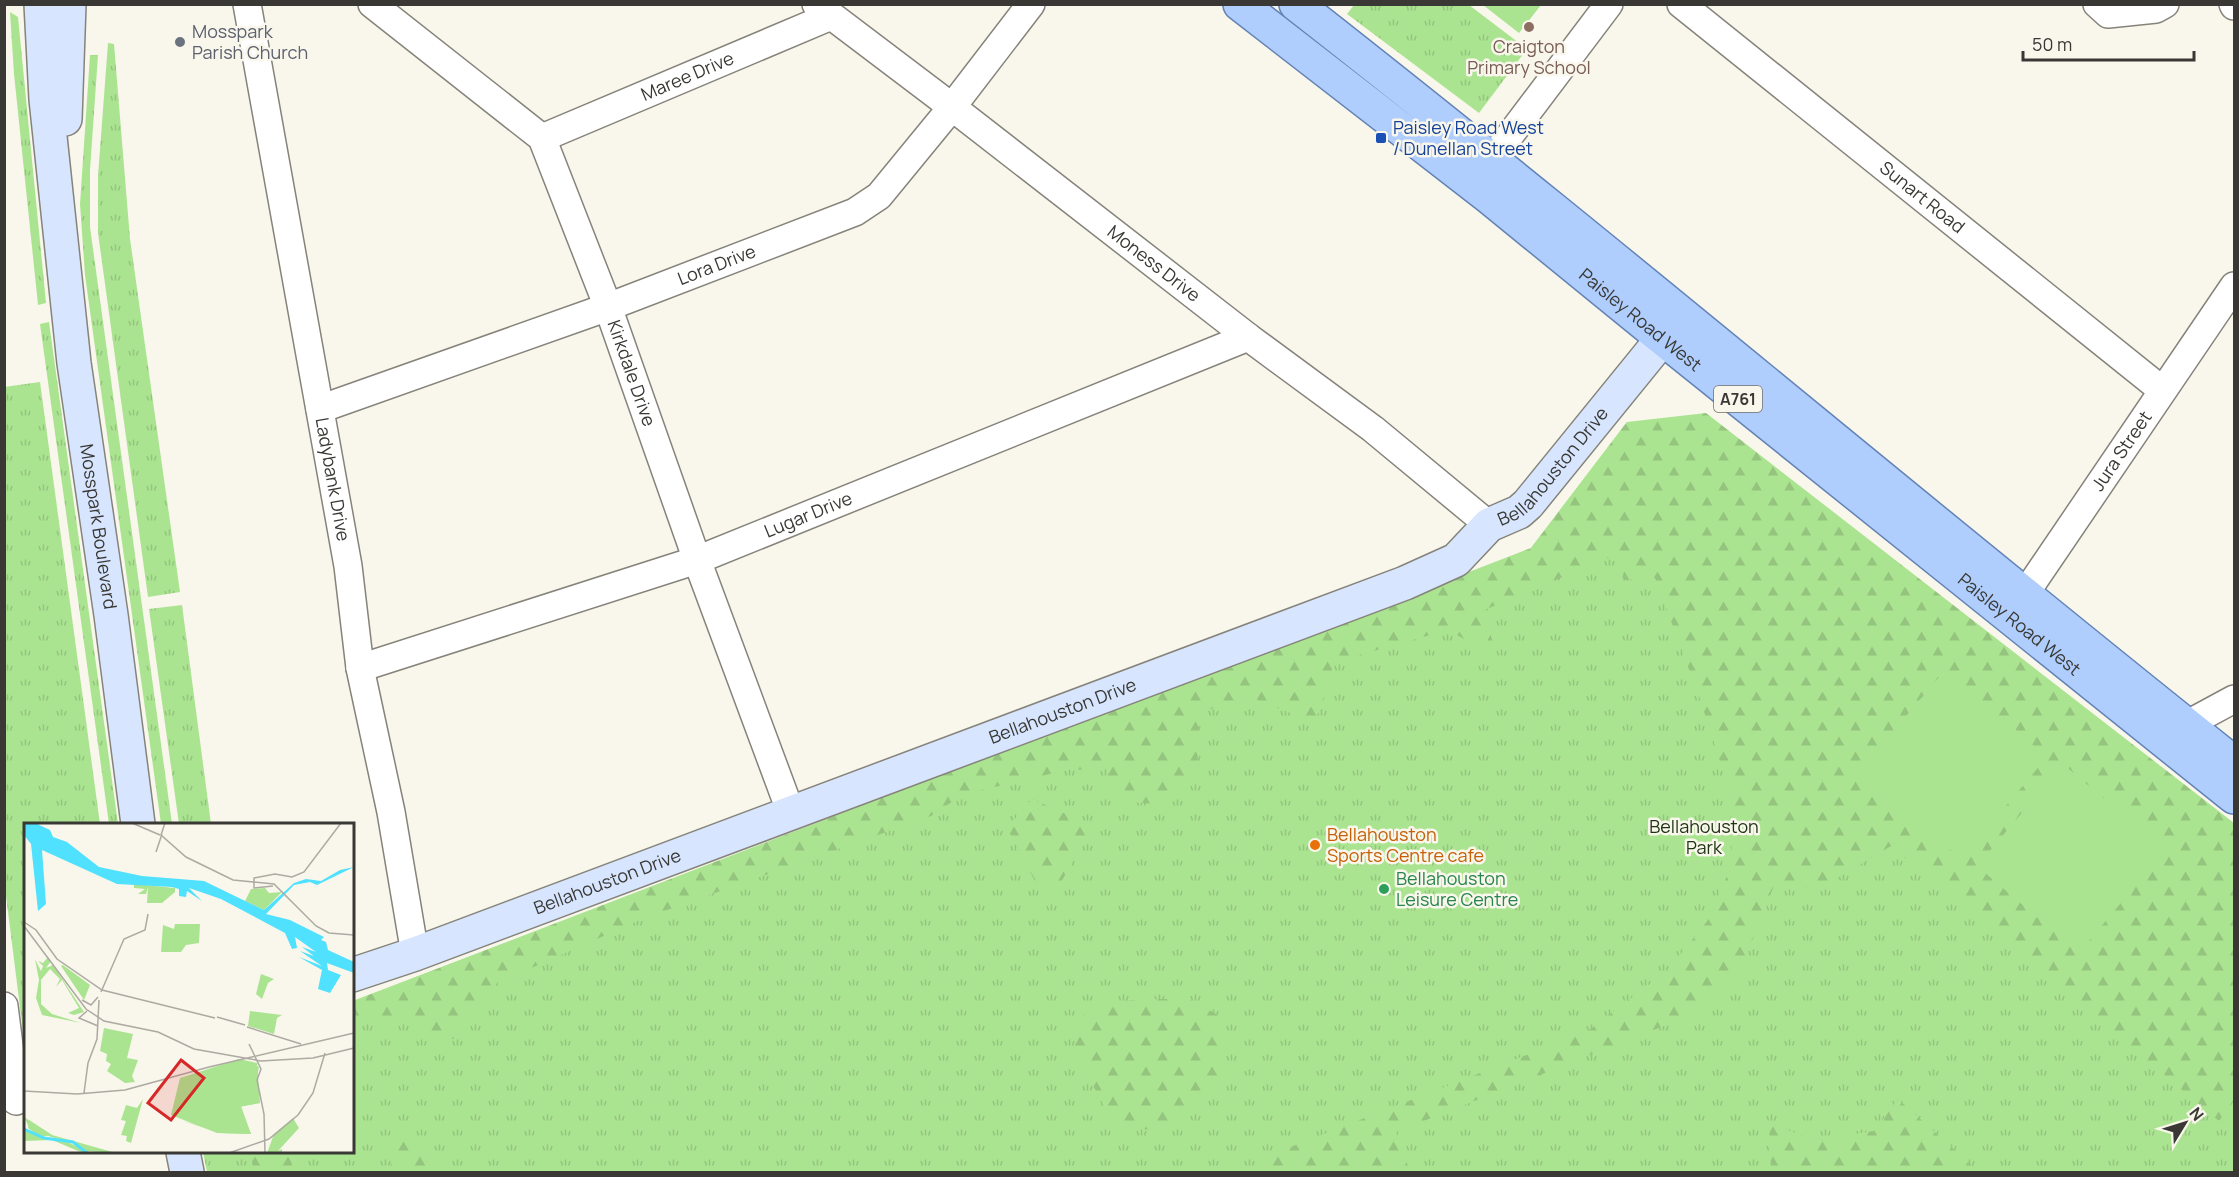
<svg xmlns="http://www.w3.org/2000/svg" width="2239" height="1177" viewBox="0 0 2239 1177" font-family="Manrope,sans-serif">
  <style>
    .grass { fill: url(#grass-tufts) }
    .forest { fill: url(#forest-firs) }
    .pitch { fill: #abe491 }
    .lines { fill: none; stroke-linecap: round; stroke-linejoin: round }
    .street-casing { stroke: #85837a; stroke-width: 30 }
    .secondary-casing { stroke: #85837a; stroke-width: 36 }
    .primary-casing { stroke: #6383b5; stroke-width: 36 }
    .street { stroke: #fff; stroke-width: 27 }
    .secondary { stroke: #d7e6fe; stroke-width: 33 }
    .primary { stroke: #afcdfd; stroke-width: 33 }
    .education-dot { fill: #8d6e63; stroke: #f9f6ec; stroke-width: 2 }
    .worship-dot { fill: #6b7280; stroke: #f9f6ec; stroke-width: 2 }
    .transit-dot { fill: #1a4fb4; stroke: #f9f6ec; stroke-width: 2 }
    .food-dot { fill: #e8710a; stroke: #f9f6ec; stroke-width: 2 }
    .leisure-dot { fill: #2e9e5b; stroke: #f9f6ec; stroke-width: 2 }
    .labels { text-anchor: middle; stroke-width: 5; stroke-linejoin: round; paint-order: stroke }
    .shield { fill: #f9f6ec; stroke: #73716b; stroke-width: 1.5 }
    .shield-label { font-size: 16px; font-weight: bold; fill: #393834 }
    .worship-label { font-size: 18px; fill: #5b616d; stroke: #f9f6ec; text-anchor: start }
    .education-label { font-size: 18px; fill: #785e54; stroke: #f9f6ec }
    .street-label { font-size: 18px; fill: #393834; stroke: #f9f6ec }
    .transit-label { font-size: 18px; fill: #164399; stroke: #f9f6ec; text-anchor: start }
    .park-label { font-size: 18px; fill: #1d3412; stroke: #f9f6ec }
    .food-label { font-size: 18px; fill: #c56008; stroke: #f9f6ec; text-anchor: start }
    .leisure-label { font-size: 18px; fill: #27864d; stroke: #f9f6ec; text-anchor: start }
    .inset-river { fill: none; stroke: #4fe1fd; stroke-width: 3 }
    .inset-road { fill: none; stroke: #acaaa2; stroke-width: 1.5 }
    .view { fill: #d62828; fill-opacity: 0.15; stroke: #d62828; stroke-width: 3 }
    .inset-edge { fill: none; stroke: #393834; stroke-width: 3 }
  </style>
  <defs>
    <pattern id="grass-tufts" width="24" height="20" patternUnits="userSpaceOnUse" patternTransform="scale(1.5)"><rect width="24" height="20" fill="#abe491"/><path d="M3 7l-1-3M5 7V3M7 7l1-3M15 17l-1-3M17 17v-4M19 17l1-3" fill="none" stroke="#94c47e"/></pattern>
    <pattern id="forest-firs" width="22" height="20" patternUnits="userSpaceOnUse" patternTransform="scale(1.5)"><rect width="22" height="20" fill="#abe491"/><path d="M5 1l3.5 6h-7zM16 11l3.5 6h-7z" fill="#94c47e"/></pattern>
  </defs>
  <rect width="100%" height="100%" fill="#f9f6ec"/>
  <!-- grass -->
  <path class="grass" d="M 1354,5 L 1469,5 L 1527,49 L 1479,113 L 1347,14 Z
    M 10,12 L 18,17 L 46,303 L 38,305 L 14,74 Z
    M 108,43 L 114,44 L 130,239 L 180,592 L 148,597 L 98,233 L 98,176 Z
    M 90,55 L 98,55 L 90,170 L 90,227 L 172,824 L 161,824 L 85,275 L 80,204 Z
    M 49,322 L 118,824 L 109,824 L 40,324 Z
    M 40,382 L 100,824 L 26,824 L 25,1047 L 4,880 L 4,387 Z
    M 1627,422 L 2234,824 L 2234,1172 L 207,1172 L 203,1152 L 352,1152 L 353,1001 L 1407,599 L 1531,548 Z
    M 182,605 L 211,824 L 179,824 L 149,609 Z"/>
  <!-- forest -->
  <path class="forest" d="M 1706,413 L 2234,823 L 2234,1101 L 2219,1121 L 1891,846 L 1819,889 L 1775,883 L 1740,971 L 1704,1010 L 1396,1132 L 1410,1172 L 1263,1172 L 1262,1158 L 1588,1031 L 1668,970 L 1708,920 L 1732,864 L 1730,793 L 1700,699 L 1655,578 L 1625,580 L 1615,555 L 1482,611 L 1499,659 L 1448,630 L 1334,662 L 1323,702 L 1314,722 L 1247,696 L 1200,713 L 1197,774 L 1170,805 L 1119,801 L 1107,769 L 1067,770 L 964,794 L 931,816 L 642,919 L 497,983 L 456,1039 L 431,1036 L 404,1019 L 353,1024 L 353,1001 L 1531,548 L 1627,422 Z
    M 1032,799 L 1093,826 L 1060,884 L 1037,885 L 1007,828 Z
    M 1188,998 L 1216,1014 L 1224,1080 L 1165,1132 L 1114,1125 L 1074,1050 L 1077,1028 L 1092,1002 Z
    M 1898,1099 L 1979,1172 L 1771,1172 L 1769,1123 L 1814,1140 L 1874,1131 Z
    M 397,1140 L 412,1142 L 434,1172 L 390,1172 L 392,1147 Z
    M 250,1152 L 290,1152 L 293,1172 L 254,1172 Z"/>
  <!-- pitch -->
  <path class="pitch" d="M 1483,5 L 1541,5 L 1519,33 Z
    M 1945,670 L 2047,757 L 1961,859 L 1859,772 Z
    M 2063,764 L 2165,850 L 2079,953 L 1977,866 Z"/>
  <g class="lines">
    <!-- street casing -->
    <g class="street-casing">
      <g id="street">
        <path id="s1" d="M 247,4 L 348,566 L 360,668 L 391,812 L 415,954"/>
        <path id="s2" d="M 372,4 L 542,138 L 608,307 L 697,560 L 791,813"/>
        <path id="s3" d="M 816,4 L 952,107 L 1248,337 L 1373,429 L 1489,525"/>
        <path id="s4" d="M 1681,4 L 2162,390"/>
        <path d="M 2097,4 L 2108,14 L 2156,9 L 2165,4"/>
        <path d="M 2233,4 L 2234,6"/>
        <path id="s5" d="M 542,138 L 831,16"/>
        <path d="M 1492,159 L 1609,4"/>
        <path id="s6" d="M 320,409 L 608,307 L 855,212 L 879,196 L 952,107 L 1031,4"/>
        <path id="s7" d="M 2014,610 L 2234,286"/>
        <path id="s8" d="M 360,668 L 697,560 L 1248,337"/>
        <path d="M 2174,739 L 2186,725 L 2234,699"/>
        <path d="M 4,1006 L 16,1101"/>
      </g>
    </g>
    <!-- secondary casing -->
    <g class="secondary-casing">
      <g id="secondary">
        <path id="s9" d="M 41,4 L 46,99 L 74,363 L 111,615 L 138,824"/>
        <path d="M 65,119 L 69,4"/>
        <path id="s10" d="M 352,975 L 415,954 L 1405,583 L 1456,560 L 1489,525 L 1519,512 L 1528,504 L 1680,317"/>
        <path d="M 183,1152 L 187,1172"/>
      </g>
    </g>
    <!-- primary casing -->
    <g class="primary-casing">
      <g id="primary">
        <path id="s11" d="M 1240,4 L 1489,197 L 1662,338 L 2234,797"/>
        <path d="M 1296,4 C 1613,252 1919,513 2234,763"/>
      </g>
    </g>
    <!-- street -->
    <use href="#street" class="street"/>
    <!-- secondary -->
    <use href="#secondary" class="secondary"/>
    <!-- primary -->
    <use href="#primary" class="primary"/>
  </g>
  <!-- markers -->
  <circle class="education-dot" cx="1529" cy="27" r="6"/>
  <circle class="worship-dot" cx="180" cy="42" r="6"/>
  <rect class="transit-dot" x="1375" y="132" width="12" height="12" rx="3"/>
  <circle class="food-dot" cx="1315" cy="845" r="6"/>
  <circle class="leisure-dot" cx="1384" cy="889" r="6"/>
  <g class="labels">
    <!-- shield labels -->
    <rect class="shield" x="1714" y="386" width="48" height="26" rx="4.5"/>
    <g class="shield-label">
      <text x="1738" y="405">A761</text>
    </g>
    <!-- worship labels -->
    <g class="worship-label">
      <text x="192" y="38">Mosspark<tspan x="192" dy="21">Parish Church</tspan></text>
    </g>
    <!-- education labels -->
    <g class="education-label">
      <text x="1529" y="53">Craigton<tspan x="1529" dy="21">Primary School</tspan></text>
    </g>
    <!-- street labels -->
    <g class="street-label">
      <text dy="6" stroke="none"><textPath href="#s5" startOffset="158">Maree Drive</textPath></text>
      <text dy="6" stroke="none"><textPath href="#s4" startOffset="309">Sunart Road</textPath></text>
      <text dy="6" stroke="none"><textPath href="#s3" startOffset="426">Moness Drive</textPath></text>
      <text dy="6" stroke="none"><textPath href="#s6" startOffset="422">Lora Drive</textPath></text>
      <text dy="6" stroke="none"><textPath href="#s11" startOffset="510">Paisley Road West</textPath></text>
      <text dy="6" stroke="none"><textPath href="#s2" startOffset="468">Kirkdale Drive</textPath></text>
      <text dy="6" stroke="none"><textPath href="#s7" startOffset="192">Jura Street</textPath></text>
      <text dy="6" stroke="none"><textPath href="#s10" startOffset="1316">Bellahouston Drive</textPath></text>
      <text dy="6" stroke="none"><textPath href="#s1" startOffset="483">Ladybank Drive</textPath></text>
      <text dy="6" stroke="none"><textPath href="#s8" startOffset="474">Lugar Drive</textPath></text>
      <text dy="6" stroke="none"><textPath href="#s9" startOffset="526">Mosspark Boulevard</textPath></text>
      <text dy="6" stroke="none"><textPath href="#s11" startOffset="996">Paisley Road West</textPath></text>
      <text dy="6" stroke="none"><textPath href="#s10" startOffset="758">Bellahouston Drive</textPath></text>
      <text dy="6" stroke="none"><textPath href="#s10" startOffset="272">Bellahouston Drive</textPath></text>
    </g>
    <!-- transit labels -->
    <g class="transit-label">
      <text x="1393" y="134">Paisley Road West<tspan x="1393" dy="21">/ Dunellan Street</tspan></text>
    </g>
    <!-- park labels -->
    <g class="park-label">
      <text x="1704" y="833">Bellahouston<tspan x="1704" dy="21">Park</tspan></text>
    </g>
    <!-- food labels -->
    <g class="food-label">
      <text x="1327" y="841">Bellahouston<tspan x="1327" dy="21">Sports Centre cafe</tspan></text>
    </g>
    <!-- leisure labels -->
    <g class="leisure-label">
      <text x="1396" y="885">Bellahouston<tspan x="1396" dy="21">Leisure Centre</tspan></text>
    </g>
  </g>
  <!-- overview -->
  <g transform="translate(24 823)">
    <rect width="330" height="330" fill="#f9f6ec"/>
    <path d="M 110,61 L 151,65 L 151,69 L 138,80 L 123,80 L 124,64 L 122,71 L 114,71 L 121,66 L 110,65 ZM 241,65 L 245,70 L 258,69 L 240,87 L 221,78 L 227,66 ZM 151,101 L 176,101 L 175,120 L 162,122 L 157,129 L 137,129 L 139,102 L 150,106 ZM 39,142 L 66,162 L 60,177 L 37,143 ZM 237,151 L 250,156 L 244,160 L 238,176 L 232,171 ZM 215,236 L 233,240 L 236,280 L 217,283 L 227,311 L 193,310 L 147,292 L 156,255 ZM 269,295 L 275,305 L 254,328 L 258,326 L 258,330 L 243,330 L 250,311 ZM 5,297 L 28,312 L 15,314 L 41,318 L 68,330 L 59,330 L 28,317 L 0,318 L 0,306 L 13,312 L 4,305 Z" fill="#abe491"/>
    <path d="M 24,134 L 27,138 L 22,145 L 29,142 L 60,189 L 50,192 L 44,190 L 55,185 L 38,157 L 32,164 L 36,156 L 26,146 L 17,157 L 17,181 L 28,191 L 57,200 L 18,192 L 12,175 L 15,157 L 11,136 L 17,148 L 19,143 L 14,138 L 19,140 ZM 215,236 L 235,244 L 232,258 L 222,263 L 208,256 L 208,269 L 217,267 L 209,271 L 212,281 L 236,280 L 200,287 L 202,281 L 172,263 L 195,258 L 196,249 L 192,249 ZM 215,239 L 221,241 L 209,250 L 203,250 L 207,253 L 203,261 L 199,246 ZM 219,292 L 227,311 L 197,310 L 159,298 L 174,302 L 176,297 L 196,302 L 195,308 L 225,309 ZM 0,294 L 28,312 L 92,330 L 61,328 L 49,319 L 27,314 L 5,304 Z" fill="#abe491" fill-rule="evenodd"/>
    <path d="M 80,205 L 109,211 L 103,235 L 114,237 L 108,253 L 111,259 L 101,260 L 83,248 L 87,241 L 82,238 L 83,231 L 76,228 ZM 119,276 L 107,320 L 102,318 L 103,313 L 97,312 L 102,298 L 97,297 L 102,282 L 113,285 Z" fill="#abe491"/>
    <path d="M 226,188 L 258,192 L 253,195 L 250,211 L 224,203 Z" fill="#abe491"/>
    <path d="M 0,0 L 11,0 L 26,7 L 29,14 L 43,19 L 75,44 L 118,53 L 180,58 L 240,87 L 270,60 L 282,56 L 297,58 L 316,47 L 330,44 L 293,62 L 286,59 L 270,62 L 242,91 L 266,97 L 300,114 L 297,117 L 302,119 L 304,127 L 330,139 L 330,150 L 303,140 L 304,147 L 317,152 L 306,170 L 294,166 L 298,147 L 275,134 L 298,143 L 276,128 L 290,133 L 278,124 L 292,129 L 271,114 L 273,125 L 268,126 L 261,110 L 197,76 L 165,65 L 178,78 L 163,68 L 162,74 L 155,73 L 155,66 L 148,64 L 93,61 L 18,27 L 22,81 L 14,88 L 7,21 L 0,12 Z" fill="#4fe1fd"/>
    <path class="inset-river" d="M 0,306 L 20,315 L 49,319 L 63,330"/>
    <path class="inset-road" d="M 108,0 L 136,12M 141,0 L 137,12 L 162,34 L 209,57 L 250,61 L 292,103 L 305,110 L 330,112M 132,29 L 138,11M 249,63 L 230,65 L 230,55 L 251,51 L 268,54 L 280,49 L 317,0M 0,99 L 12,107 L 33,136 L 78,167 L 191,195M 0,103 L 62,186 L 80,198 L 134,209 L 170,226 L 237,238 L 289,235 L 330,225M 77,169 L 100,116 L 121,107 L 124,91M 58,177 L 67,182 L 74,174M 63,188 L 55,195 L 74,203M 193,194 L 221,202M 223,204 L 277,221M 225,221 L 237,246 L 233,257 L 240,291 L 241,330M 185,244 L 330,210M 0,268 L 53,271 L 101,267 L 185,244M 60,270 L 64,240 L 73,216 L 75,177M 205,330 L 245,316 L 274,292 L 289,270 L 301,230"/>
    <path class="view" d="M 157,237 L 180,255 L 147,297 L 124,280 Z"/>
    <rect width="330" height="330" class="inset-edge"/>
  </g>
  <!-- border -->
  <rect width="2239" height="1177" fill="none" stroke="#393834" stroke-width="12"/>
  <!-- north arrow -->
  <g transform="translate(2185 1123) rotate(52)" stroke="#f9f6ec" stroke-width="4.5" paint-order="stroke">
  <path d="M0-4.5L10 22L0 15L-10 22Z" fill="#393834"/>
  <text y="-9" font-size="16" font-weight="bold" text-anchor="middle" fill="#393834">N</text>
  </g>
  <!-- scale -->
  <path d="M2023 51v9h171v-9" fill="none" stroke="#393834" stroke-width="3"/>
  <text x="2032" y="51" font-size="18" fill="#393834" stroke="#f9f6ec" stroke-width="4.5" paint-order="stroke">50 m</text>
</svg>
